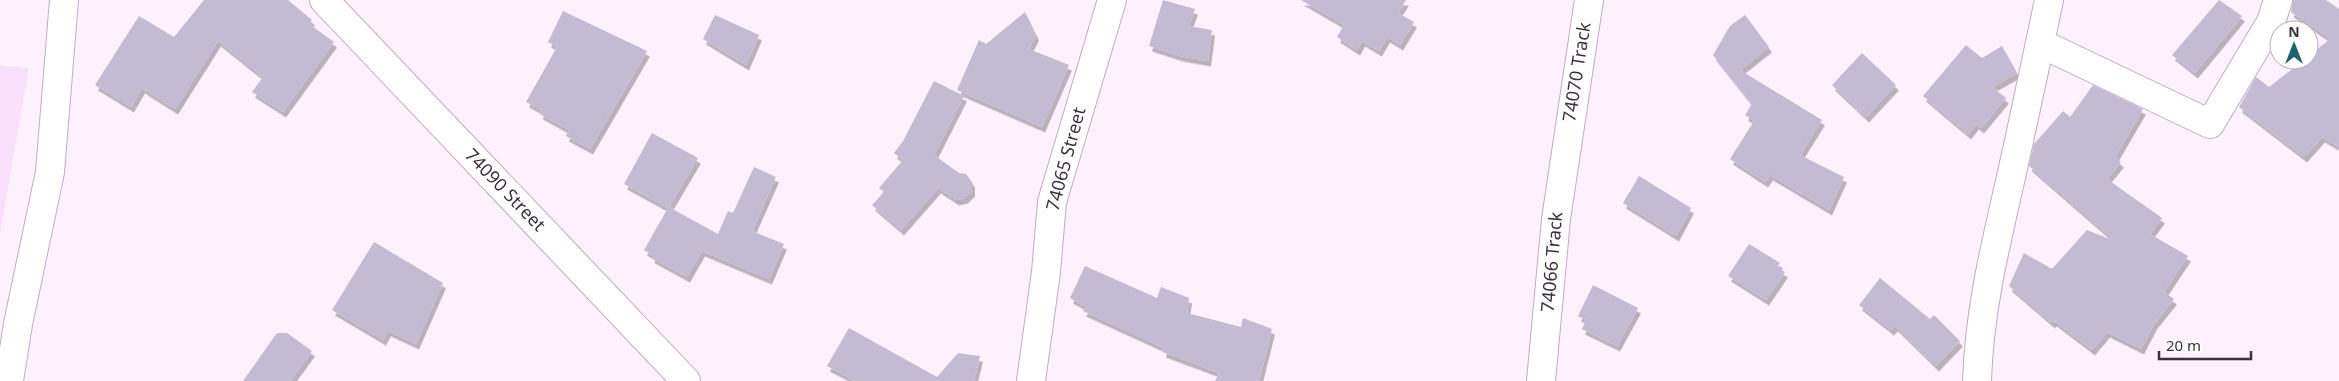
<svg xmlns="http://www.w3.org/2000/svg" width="2339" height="381" viewBox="0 0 2339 381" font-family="'Noto Sans',sans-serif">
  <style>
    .built { fill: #fadffc }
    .building { fill: #c3bad4; filter: url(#shadow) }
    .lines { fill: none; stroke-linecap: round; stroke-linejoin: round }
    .minor-casing { stroke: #c0abc1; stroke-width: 30 }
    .minor { stroke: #fff; stroke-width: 28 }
    .labels { text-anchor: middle; stroke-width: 5; stroke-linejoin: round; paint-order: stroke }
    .street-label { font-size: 18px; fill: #3a323b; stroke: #fff }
  </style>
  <defs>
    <filter id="shadow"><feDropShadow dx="3" dy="5.5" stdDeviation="0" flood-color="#0004"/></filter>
  </defs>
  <rect width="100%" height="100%" fill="#fef1fe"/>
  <!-- built -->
  <path class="built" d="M 0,65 L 29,68 L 0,233 Z"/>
  <!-- building -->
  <path class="building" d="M 204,0 L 288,0 L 312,20 L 309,24 L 334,42 L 283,112 L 252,92 L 263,77 L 218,41 L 175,109 L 142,88 L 131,107 L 95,85 L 139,16 L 174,37 Z
    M 1163,0 L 1195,9 L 1189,26 L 1212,30 L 1208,61 L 1180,56 L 1149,46 Z
    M 1301,0 L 1406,0 L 1398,13 L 1414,22 L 1400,45 L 1387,37 L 1379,51 L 1362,41 L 1357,50 L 1337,37 L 1344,25 Z
    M 2219,0 L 2242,16 L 2195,73 L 2172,55 Z
    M 2293,0 L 2326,0 L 2339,9 L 2339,147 L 2322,137 L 2304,157 L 2239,107 L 2256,77 L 2269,87 L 2304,60 L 2309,60 L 2309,56 L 2330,39 L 2291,12 Z
    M 563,11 L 647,51 L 590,149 L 566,136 L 569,130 L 540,114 L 541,110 L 526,102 L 557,47 L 548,42 Z
    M 1025,12 L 1036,35 L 1029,49 L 1069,65 L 1042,127 L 957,90 L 979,40 L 986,44 Z
    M 715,15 L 759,35 L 746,65 L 703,39 Z
    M 1745,15 L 1769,47 L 1740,70 L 1822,120 L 1800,155 L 1844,177 L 1829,210 L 1770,175 L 1765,182 L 1730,159 L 1754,121 L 1745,115 L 1752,104 L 1713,55 L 1730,26 Z
    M 1966,45 L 1982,58 L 2002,46 L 2017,73 L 1992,87 L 2006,98 L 1981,128 L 1976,124 L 1968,134 L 1923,96 Z
    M 1862,53 L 1896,85 L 1866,117 L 1832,85 Z
    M 934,81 L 964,96 L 934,155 L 959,173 L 966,174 L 972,182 L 972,191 L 965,198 L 956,200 L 938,188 L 901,230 L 872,205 L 884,192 L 879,188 L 903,160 L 894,153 L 903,141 Z
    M 2093,85 L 2143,109 L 2115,157 L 2121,162 L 2107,179 L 2162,218 L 2150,234 L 2188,256 L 2164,292 L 2174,299 L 2154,324 L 2141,349 L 2107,332 L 2092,350 L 2054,321 L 2052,323 L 2009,286 L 2024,253 L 2052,269 L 2087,230 L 2115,241 L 2029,166 L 2034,144 L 2063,111 L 2070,117 Z
    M 652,133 L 698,158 L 669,207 L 718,234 L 728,211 L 733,213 L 754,167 L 776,177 L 752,231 L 784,244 L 769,279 L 702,251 L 687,277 L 652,258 L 652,255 L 644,250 L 668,208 L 624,184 Z
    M 1639,176 L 1691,208 L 1676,236 L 1623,203 Z
    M 374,242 L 443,283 L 416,344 L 388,331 L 383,340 L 332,310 Z
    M 1749,244 L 1780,263 L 1777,267 L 1785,272 L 1766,300 L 1728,276 Z
    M 1085,266 L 1157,298 L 1161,287 L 1189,298 L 1187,313 L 1241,327 L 1243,318 L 1272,329 L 1259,381 L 1215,381 L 1219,373 L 1163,352 L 1164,348 L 1083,311 L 1086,307 L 1070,298 Z
    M 1880,278 L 1930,319 L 1934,315 L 1960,341 L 1936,366 L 1895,326 L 1891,330 L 1859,305 Z
    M 1593,285 L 1638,308 L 1617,346 L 1582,329 L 1586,320 L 1578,316 Z
    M 849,328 L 937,377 L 958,353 L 980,356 L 974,381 L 855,381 L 827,366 Z
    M 277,333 L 287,333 L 312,351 L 290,381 L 243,381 Z"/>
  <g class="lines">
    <!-- minor casing -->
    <g class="minor-casing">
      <path id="minor" d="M 324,0 L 686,381
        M 2040,43 L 2210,124 L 2271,22 L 2278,0
        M 9,381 L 18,324 L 50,172 L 64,0
        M 1031,381 L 1046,272 L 1052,202 L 1112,0
        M 1541,381 L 1556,219 L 1589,0
        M 1977,381 C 1979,314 1994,251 2009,186 C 2023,124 2036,62 2049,0"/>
    </g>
    <!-- minor -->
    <use href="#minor" class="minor"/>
  </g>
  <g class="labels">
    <!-- street labels -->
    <g class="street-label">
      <text transform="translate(1577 72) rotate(-81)" y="6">74070 Track</text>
      <text transform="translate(1066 159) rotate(-75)" y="6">74065 Street</text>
      <text transform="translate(505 190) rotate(46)" y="6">74090 Street</text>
      <text transform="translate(1552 262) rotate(-85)" y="6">74066 Track</text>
    </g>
  </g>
  <!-- north arrow -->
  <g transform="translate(2294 45)"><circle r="24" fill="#ffffff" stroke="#b0adb1"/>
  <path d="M0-4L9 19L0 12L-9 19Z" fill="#1a6570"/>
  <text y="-8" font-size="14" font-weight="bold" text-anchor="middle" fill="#3a323b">N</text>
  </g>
  <!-- scale -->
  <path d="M2159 351v8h92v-8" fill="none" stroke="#3a323b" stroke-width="2.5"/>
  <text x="2166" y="351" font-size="15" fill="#3a323b" stroke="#ffffff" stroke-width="4" paint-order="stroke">20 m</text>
</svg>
